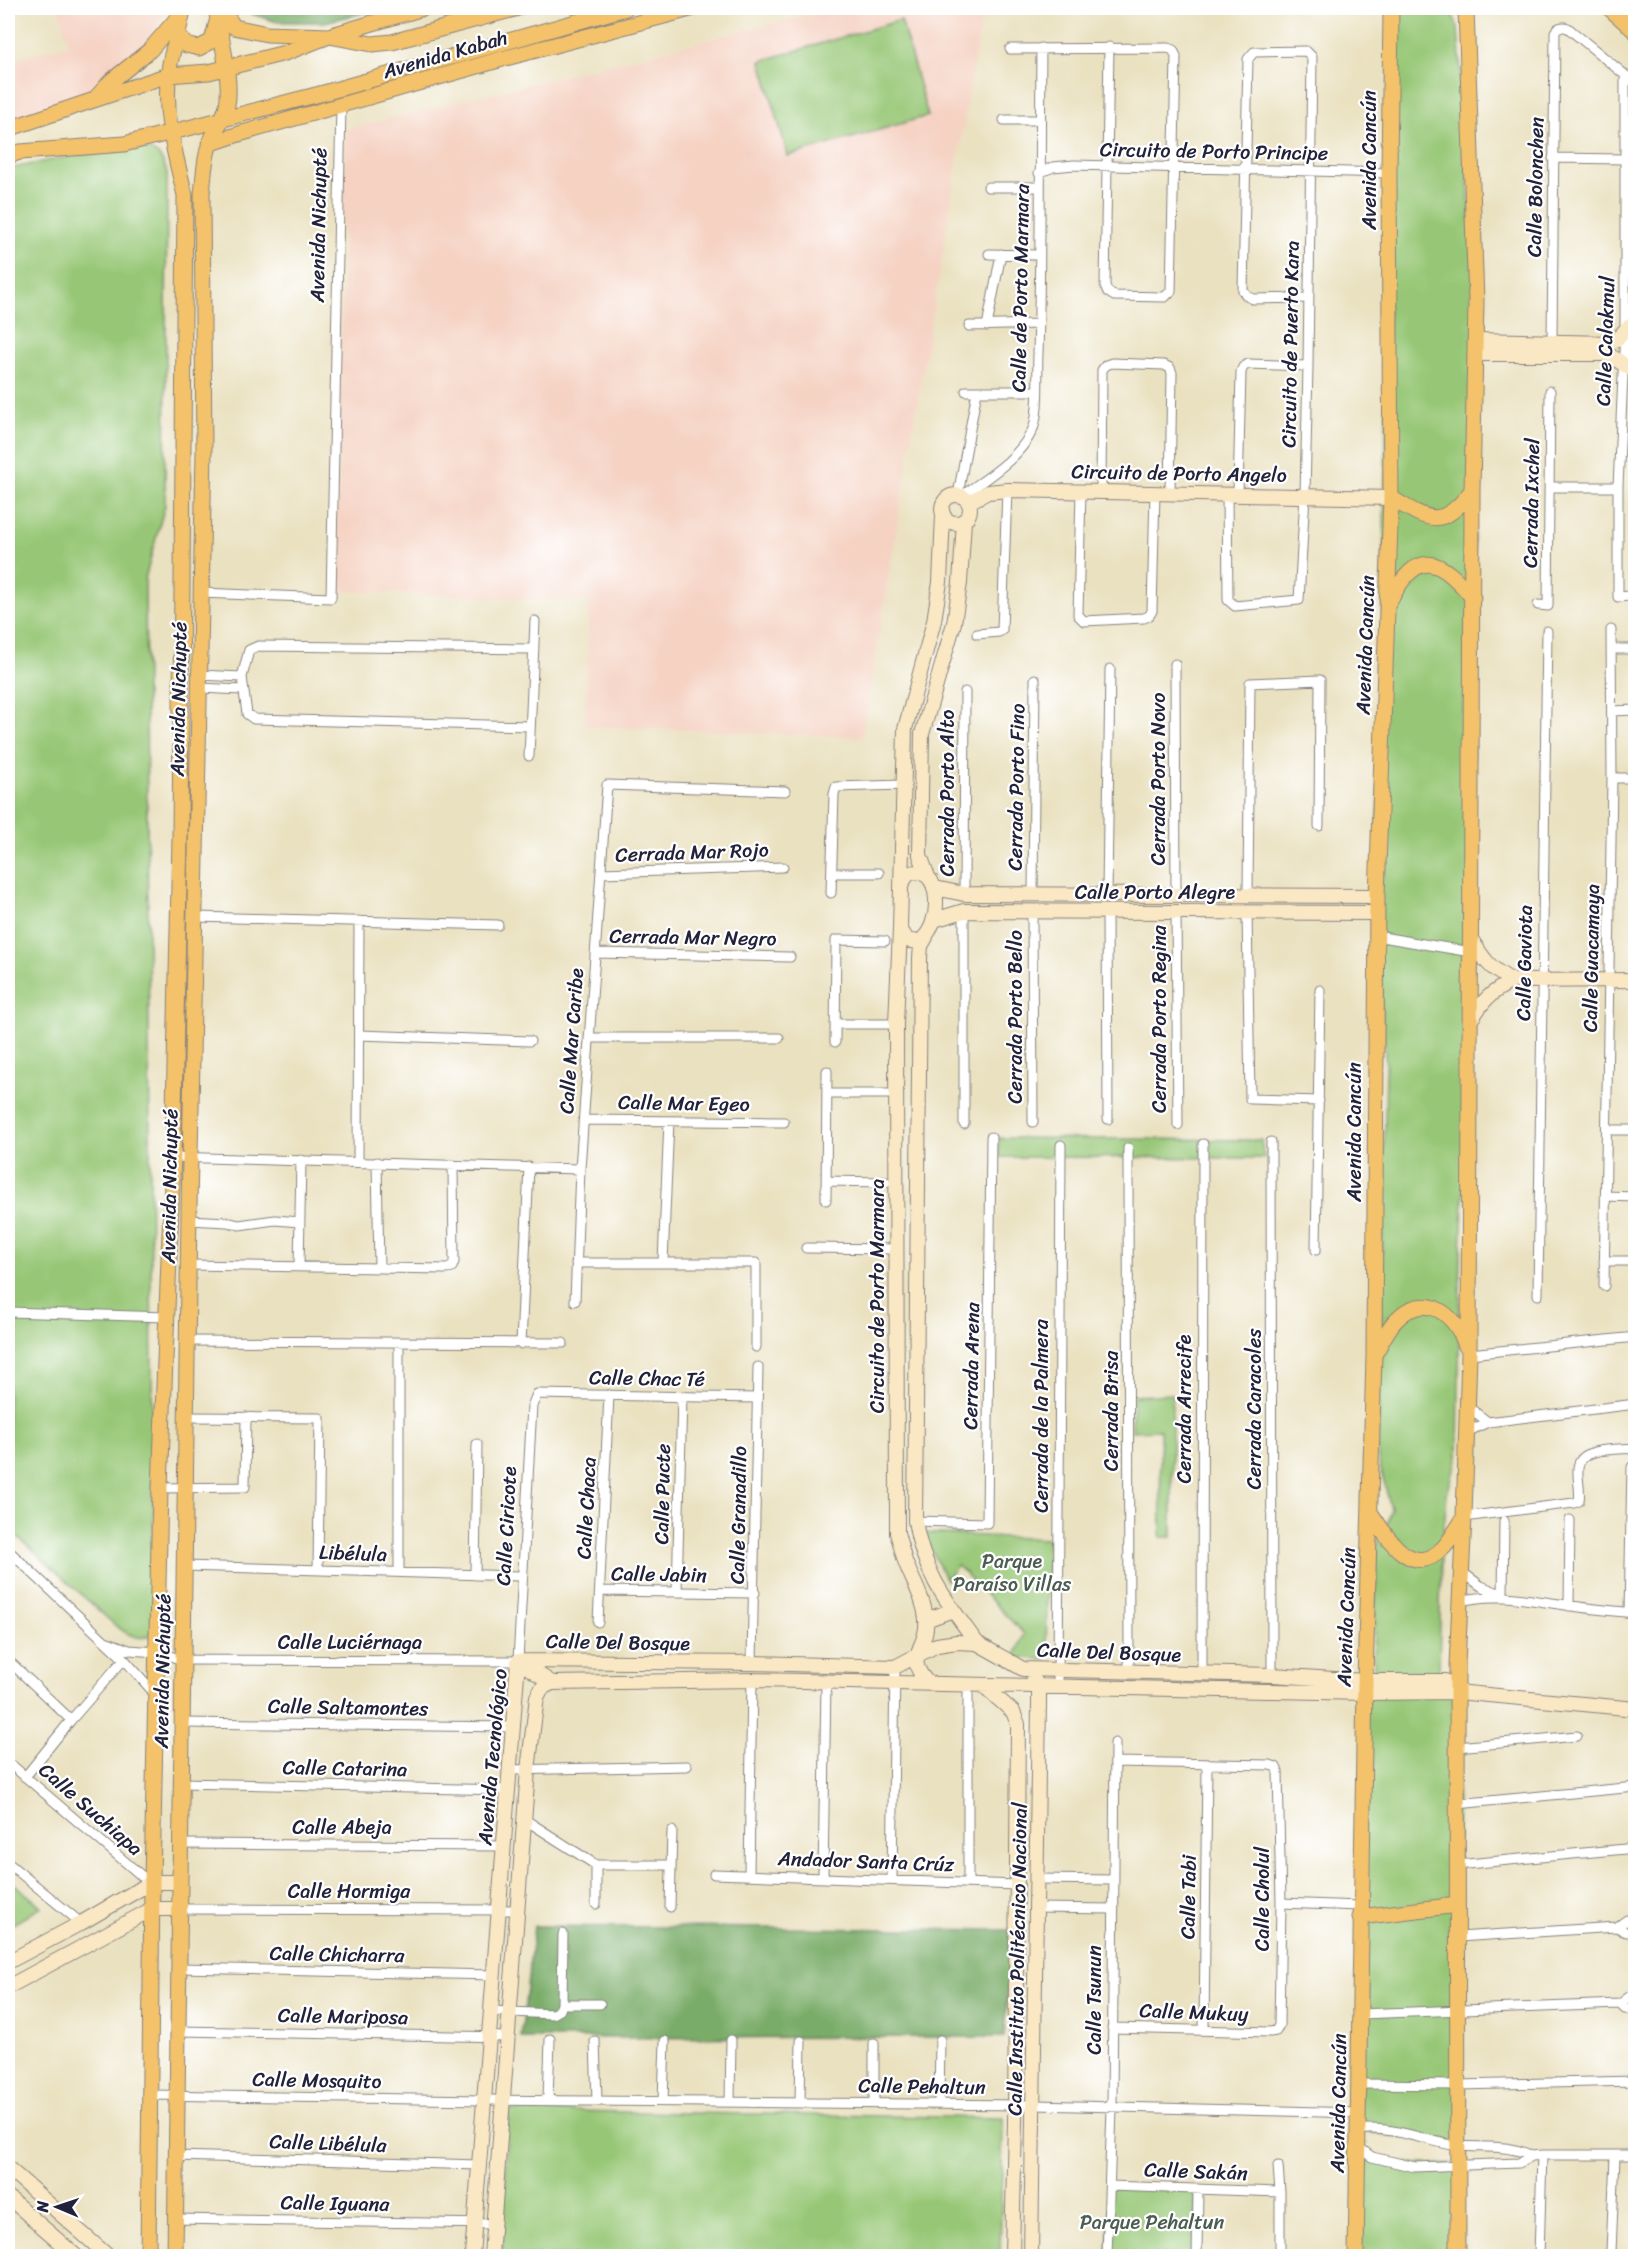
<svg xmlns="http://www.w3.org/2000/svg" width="1643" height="2264" viewBox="0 0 1643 2264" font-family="Sriracha,sans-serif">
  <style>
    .built { fill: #f5d2c2 }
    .green { fill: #97c776; stroke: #5c7458; stroke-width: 1.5 }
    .forest { fill: #79ac67; stroke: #4e6751; stroke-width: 1.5 }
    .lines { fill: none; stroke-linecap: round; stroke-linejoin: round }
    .street-casing { stroke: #86827e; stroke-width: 11 }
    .secondary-casing { stroke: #86827e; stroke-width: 16 }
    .primary-casing { stroke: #86827e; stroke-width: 17 }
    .street { stroke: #fff; stroke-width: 9 }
    .secondary { stroke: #fae7c3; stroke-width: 14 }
    .primary { stroke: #f3c26a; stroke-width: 15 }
    .labels { text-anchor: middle; stroke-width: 4.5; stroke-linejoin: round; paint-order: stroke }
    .street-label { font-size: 20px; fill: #22223b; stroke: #fff }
    .park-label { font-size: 20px; fill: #4b5c50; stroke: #fff }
  </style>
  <rect width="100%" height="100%" fill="#fff"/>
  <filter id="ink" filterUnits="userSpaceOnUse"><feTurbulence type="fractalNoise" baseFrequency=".0167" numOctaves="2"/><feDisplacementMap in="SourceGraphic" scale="12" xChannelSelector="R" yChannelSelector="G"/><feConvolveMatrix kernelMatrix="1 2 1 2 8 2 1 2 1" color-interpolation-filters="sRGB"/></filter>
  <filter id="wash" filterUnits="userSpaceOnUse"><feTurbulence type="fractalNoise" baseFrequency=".008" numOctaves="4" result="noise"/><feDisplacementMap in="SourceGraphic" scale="24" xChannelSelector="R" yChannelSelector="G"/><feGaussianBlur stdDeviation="1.35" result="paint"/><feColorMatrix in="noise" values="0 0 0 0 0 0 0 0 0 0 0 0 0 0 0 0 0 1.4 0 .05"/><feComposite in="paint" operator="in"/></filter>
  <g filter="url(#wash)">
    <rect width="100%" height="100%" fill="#eae1c0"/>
    <!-- built -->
    <path class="built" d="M 58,8 L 166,8 L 165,14 L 142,52 L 111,81 L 70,102 L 8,120 L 8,61 L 69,44 Z
      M 835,8 L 983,8 L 862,737 L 585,726 L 589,601 L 336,591 L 345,130 Z"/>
    <!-- green -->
    <path class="green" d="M 1394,8 L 1450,8 L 1458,28 L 1476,302 L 1471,982 L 1460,1285 L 1458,1456 L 1447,1494 L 1441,1559 L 1439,1673 L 1374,1671 L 1377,1535 L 1382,1546 L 1391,1509 L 1378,1458 L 1386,1068 L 1376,935 Z
      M 901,20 L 928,116 L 788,156 L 761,61 Z
      M 139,148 C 156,148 163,158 167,173 L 165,505 L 145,579 L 154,1608 L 153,1627 L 149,1636 C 137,1641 127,1633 117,1627 L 8,1528 L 8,169 L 76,155 Z
      M 999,1138 L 1261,1140 L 1264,1158 L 999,1157 Z
      M 1172,1394 L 1172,1537 L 1161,1537 L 1160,1430 L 1132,1431 L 1133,1396 Z
      M 923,1533 L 1048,1539 L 1046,1660 L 1015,1657 L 1024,1634 L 957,1565 L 946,1580 Z
      M 1457,1692 L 1459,2146 L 1359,2130 L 1365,1693 Z
      M 8,1879 L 42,1907 L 8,1927 Z
      M 508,2110 L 1003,2118 L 1000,2256 L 502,2256 Z
      M 1358,2147 L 1390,2163 L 1458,2165 L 1459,2256 L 1358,2256 Z
      M 1110,2187 L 1196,2190 L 1195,2256 L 1108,2253 Z"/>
    <!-- forest -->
    <path class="forest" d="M 240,8 L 386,8 L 325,22 L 277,22 L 243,11 Z
      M 534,1926 L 1012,1930 L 1004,2037 L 521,2038 Z"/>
  </g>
  <g filter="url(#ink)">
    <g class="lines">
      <!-- street casing -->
      <g class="street-casing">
        <path id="street" d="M 1010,49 L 1168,48 L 1173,50 L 1176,56 L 1171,291 L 1165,297 L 1114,296 L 1108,292 L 1105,286 L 1109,47
          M 1625,75 L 1625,330 L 1618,487 L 1618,597 L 1630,596
          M 1004,120 L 1040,120
          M 1553,158 L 1625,159
          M 1039,173 L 1053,167 L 1074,165 L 1389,173
          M 988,187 L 1039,187
          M 989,254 L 1039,255
          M 969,326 L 1038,324
          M 987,326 L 1001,254
          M 1552,342 L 1555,32 C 1558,27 1563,26 1568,28 L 1636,84
          M 966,391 L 1036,391
          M 1550,487 L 1618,487
          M 1081,490 L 1078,615 L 1084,621 L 1144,618 L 1149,616 L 1152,611 L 1155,492
          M 1101,491 L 1102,370 L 1106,365 L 1112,363 L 1164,365 L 1170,368 L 1172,373 L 1170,492
          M 1227,494 L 1228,600 L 1235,606 L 1299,600 L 1305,495 L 1308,366 L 1312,57 L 1306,51 L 1254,52 L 1248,59 L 1243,291 L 1247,296 L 1253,299 L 1308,298
          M 1238,494 L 1241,372 L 1243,367 L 1248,364 L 1308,366
          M 958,495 L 977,391
          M 962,496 C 986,478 1018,460 1032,431 C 1040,416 1037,373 1038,354 C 1041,252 1040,150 1041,48
          M 201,593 L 331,598 L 341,105
          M 1538,605 L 1548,606 L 1550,391
          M 977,634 L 999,632 L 1002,630 L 1007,490
          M 1611,649 L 1636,649
          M 1175,664 L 1176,894
          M 200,675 L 242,677
          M 200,688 L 242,690
          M 1612,711 L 1636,710
          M 530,726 L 254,719 L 247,714 L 242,677 L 249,650 L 258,646 L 534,649
          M 529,756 L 535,621
          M 1612,778 L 1636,778
          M 601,873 L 783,867
          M 832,873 L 879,873
          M 831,893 L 834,794 L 836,787 L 903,785
          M 964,894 L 965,692
          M 1248,894 L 1250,683 L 1320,680 L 1319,826
          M 1033,895 L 1035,679
          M 1107,895 L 1110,669
          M 1032,911 L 1033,1122
          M 1107,911 L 1108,1119
          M 1176,912 L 1178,1125
          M 1247,912 L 1250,1099 L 1319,1101
          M 195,917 L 498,925
          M 1376,936 L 1471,952
          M 595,953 L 790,957
          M 835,1024 L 896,1024
          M 359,1035 L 530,1041
          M 589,1038 L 779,1038
          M 835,1042 L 836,940 L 885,941
          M 827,1094 L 896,1094
          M 584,1120 L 784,1122
          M 964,1124 L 964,911
          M 1607,1130 L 1636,1130
          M 1271,1142 L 1272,1675
          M 1128,1148 L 1129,1673
          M 173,1157 L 580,1169
          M 358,1162 L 359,921
          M 377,1162 L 379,1268
          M 826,1181 L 886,1182
          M 1605,1196 L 1636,1197
          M 826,1200 L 827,1071
          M 189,1220 L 227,1222 L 239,1225 L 275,1220 L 300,1222
          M 806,1248 L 896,1249
          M 1316,1250 L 1320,990
          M 1604,1261 L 1636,1261
          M 663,1262 L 669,1121
          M 576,1263 L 756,1263 L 756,1347
          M 189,1265 L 447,1269 L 452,1267 L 454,1262 L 453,1165
          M 299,1267 L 301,1160
          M 1604,1286 L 1612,778 L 1611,630
          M 1538,1295 L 1547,631
          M 575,1301 L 580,1169 L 607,785 L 785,791
          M 8,1312 L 166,1317
          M 187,1341 L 563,1343
          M 521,1344 L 529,1167
          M 1469,1354 L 1636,1337
          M 1467,1406 L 1488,1422
          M 186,1417 L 320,1418 L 318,1570
          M 1467,1432 L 1488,1422 L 1636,1404
          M 160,1488 L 245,1487 L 246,1417
          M 1464,1517 L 1574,1503 L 1579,1501 C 1581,1490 1577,1479 1578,1468 C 1580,1446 1619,1450 1636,1448
          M 915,1521 L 987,1523 L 991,1137
          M 8,1550 L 124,1659 L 156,1695
          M 184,1566 L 521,1576
          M 399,1572 L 399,1343
          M 1462,1572 L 1481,1586 L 1501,1594
          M 475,1575 L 477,1444
          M 600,1591 L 755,1593
          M 677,1592 L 682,1396
          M 1503,1595 L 1504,1521
          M 1460,1601 C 1498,1592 1528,1600 1566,1605 C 1589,1609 1612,1611 1636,1613
          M 1569,1606 L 1570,1520
          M 1629,1613 L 1632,1467
          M 598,1622 L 609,1395
          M 105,1641 L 129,1650 L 157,1652 L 183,1660 L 518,1661 L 532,1406 L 537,1394 L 757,1398
          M 8,1660 L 71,1720
          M 752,1663 L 758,1367
          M 1202,1674 L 1203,1144
          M 968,1684 L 968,1883
          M 1058,1686 L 1061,1145
          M 182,1723 L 513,1727
          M 1457,1747 L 1577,1736
          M 8,1762 L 150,1883
          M 509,1770 L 687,1766
          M 25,1777 L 71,1720 L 124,1659
          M 181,1783 L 508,1790
          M 1457,1804 L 1636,1787
          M 524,1819 L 596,1865 L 671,1865
          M 181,1844 L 504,1846
          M 8,1863 L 81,1923
          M 1457,1865 L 1636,1848
          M 714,1874 L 1017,1885
          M 749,1875 L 752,1680
          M 823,1878 L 826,1681
          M 1038,1879 L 1113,1880
          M 892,1880 L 895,1667
          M 1281,1903 L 1360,1906
          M 596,1904 L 596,1865
          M 670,1907 L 672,1831
          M 1037,1908 L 1113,1909
          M 180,1909 L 517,1910
          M 1617,1927 C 1623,1931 1628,1935 1636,1929
          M 1458,1937 L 1617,1927 L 1627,1920 L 1636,1923
          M 179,1968 L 494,1975
          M 562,2004 L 600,2004
          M 1620,2004 L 1629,1997 L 1636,1997
          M 491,2011 L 553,2014 L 560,2010 L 562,2004 L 563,1934
          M 1360,2014 L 1620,2004 L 1625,2009 L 1636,2009
          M 1112,2028 L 1270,2032 L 1276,2031 L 1279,2025 L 1281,1903 L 1278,1772 L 1276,1767 L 1270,1765 L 1115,1762
          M 1204,2030 L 1207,1765
          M 178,2031 L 508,2037
          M 595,2041 L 597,2101
          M 874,2043 L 874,2103
          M 1360,2084 L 1458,2085 L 1636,2081
          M 150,2095 L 484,2100 L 1035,2105 L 1360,2113
          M 548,2100 L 550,2039
          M 663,2101 L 665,2041
          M 730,2102 L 731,2040
          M 800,2103 L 801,2041
          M 939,2104 L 940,2040
          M 1359,2130 C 1393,2125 1426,2142 1459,2146 C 1484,2148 1510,2144 1532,2156
          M 1358,2147 L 1372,2157 L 1415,2167 L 1519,2163 L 1532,2156 L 1542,2155 L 1636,2155
          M 176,2156 L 479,2165
          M 1278,2166 L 1280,2192 L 1280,2256
          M 1110,2186 L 1280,2192
          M 175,2219 L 494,2224
          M 1611,2252 L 1615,2156
          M 1107,2256 L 1112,2108 L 1115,1743
          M 1197,2256 L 1198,2189
          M 1539,2256 L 1542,2155"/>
      </g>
      <!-- secondary casing -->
      <g class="secondary-casing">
        <path id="secondary" d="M 1476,340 L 1610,343 C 1622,340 1623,326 1636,324
          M 1475,354 L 1603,354 C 1619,357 1622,367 1636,371
          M942 509a14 14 0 1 1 28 0a14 14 0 1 1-28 0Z
          M 969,502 L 988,492 L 1007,490 L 1391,498
          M 928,877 L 920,855 L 922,734 L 954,623 L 960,583 L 964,521
          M 902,883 L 908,874 C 943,860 944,929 918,942 L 907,940 L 900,928 L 905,729 L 934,621 L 940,582 L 943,515
          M 935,888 L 964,894 L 1377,896
          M 934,920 L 964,911 L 1377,913
          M 900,928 L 896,1024 L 897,1533 C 900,1542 902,1552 905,1561 C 912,1580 924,1598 926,1619 C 929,1649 901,1656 929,1684
          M 926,937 L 921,946 L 920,958 L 915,1521 C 923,1573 947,1602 977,1643
          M 1471,939 C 1484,960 1490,969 1513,981
          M 1470,1021 C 1484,1000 1490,992 1513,981 L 1636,980
          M 926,1620 L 953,1610
          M 518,1661 L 752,1663 L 895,1667 L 937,1645 L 957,1642 L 977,1643 L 1023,1669 L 1272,1675 L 1365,1681 L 1445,1681 L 1457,1692
          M 518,1661 L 552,1683
          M 983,1685 L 1013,1712 L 1018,1724 L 1015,2120 L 1012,2256
          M 8,1962 L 81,1923 L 152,1882 L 180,1882
          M 8,1987 L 152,1909 L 180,1909
          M 8,2168 L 108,2256
          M 8,2197 L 76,2256
          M 472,2256 L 518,1661
          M 491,2256 L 528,1770 L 537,1697 L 542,1688 L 552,1683 L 752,1680 L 1365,1693 L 1457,1692 L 1636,1709
          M 1031,2256 L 1039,1702 L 1039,1686 L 1033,1679"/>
      </g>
      <!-- primary casing -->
      <g class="primary-casing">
        <path id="primary" d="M 221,8 L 234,27 L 267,34 L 329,36 L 372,44 L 392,42 L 518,8
          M 1609,8 L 1636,32
          M 177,34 L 186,45 L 199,48 L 212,41 L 217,22
          M 95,99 L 110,82 L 150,50 L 180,15
          M 8,129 L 168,75 L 209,72 L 285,53 L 329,36 L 423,8
          M 209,144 L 239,134 L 502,59 L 694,8
          M 8,156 L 20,152 L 124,144 L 169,133 L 320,94 L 626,8
          M 1391,498 C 1428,520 1442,531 1472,490
          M 1390,601 C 1417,547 1440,558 1473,598
          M 1374,1355 C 1381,1344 1387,1329 1396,1320 C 1425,1290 1456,1314 1466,1346
          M 1370,1512 C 1385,1534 1410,1580 1442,1549 C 1451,1541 1457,1528 1464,1518
          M 1360,1917 L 1457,1905
          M 148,2256 L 152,1882 L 160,1488 L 173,1157 L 180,837 L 185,195 C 175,154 163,113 169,71 C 171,49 181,29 183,8
          M 175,2256 L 189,1209 L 204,451 L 202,194 C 204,177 204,159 210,143 C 215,129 224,120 227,105 C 232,81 220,33 216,8
          M 1356,2256 L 1365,1681 L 1374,1355 L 1377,896 L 1391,498 L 1389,173 L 1391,8
          M 1458,2256 L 1457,1665 L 1464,1517 L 1469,1354 L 1472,490 L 1476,302 L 1466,8"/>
      </g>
      <!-- street -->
      <use href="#street" class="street"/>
      <!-- secondary -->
      <use href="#secondary" class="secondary"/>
      <!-- primary -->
      <use href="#primary" class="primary"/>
    </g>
  </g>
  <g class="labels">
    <!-- street labels -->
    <g class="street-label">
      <text transform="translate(445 54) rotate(-16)" y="7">Avenida Kabah</text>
      <text transform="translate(1214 151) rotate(1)" y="7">Circuito de Porto Principe</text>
      <text transform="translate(1369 160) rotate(-90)" y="7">Avenida Cancún</text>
      <text transform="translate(1535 187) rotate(-89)" y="7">Calle Bolonchen</text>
      <text transform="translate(318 225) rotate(-89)" y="7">Avenida Nichupté</text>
      <text transform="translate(1020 288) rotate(-89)" y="7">Calle de Porto Marmara</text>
      <text transform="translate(1605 341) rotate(-88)" y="7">Calle Calakmul</text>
      <text transform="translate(1290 344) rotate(-89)" y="7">Circuito de Puerto Kara</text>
      <text transform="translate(1179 473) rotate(1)" y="7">Circuito de Porto Angelo</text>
      <text transform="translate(1531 503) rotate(-89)" y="7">Cerrada Ixchel</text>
      <text transform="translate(1365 645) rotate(-88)" y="7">Avenida Cancún</text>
      <text transform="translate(178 699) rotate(-89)" y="7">Avenida Nichupté</text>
      <text transform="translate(1158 779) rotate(-90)" y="7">Cerrada Porto Novo</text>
      <text transform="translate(1016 787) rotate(-89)" y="7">Cerrada Porto Fino</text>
      <text transform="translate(947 793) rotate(-90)" y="7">Cerrada Porto Alto</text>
      <text transform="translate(692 852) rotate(-2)" y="7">Cerrada Mar Rojo</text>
      <text x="1155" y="899">Calle Porto Alegre</text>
      <text transform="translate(693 937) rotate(1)" y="7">Cerrada Mar Negro</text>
      <text transform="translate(1591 958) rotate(-89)" y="7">Calle Guacamaya</text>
      <text transform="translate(1524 963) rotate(-89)" y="7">Calle Gaviota</text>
      <text transform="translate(1015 1017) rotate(-90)" y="7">Cerrada Porto Bello</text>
      <text transform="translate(1159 1019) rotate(-90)" y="7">Cerrada Porto Regina</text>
      <text transform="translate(571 1041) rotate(-86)" y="7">Calle Mar Caribe</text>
      <text transform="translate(684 1103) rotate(1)" y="7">Calle Mar Egeo</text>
      <text transform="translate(1354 1132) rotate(-90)" y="7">Avenida Cancún</text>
      <text transform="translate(169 1186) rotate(-89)" y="7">Avenida Nichupté</text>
      <text transform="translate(877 1296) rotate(-90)" y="7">Circuito de Porto Marmara</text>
      <text transform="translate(971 1366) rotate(-89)" y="7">Cerrada Arena</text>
      <text transform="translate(647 1378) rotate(1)" y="7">Calle Chac Té</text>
      <text transform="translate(1184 1409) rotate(-90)" y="7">Cerrada Arrecife</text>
      <text transform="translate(1254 1409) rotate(-90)" y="7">Cerrada Caracoles</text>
      <text transform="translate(1111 1411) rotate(-90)" y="7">Cerrada Brisa</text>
      <text transform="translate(1041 1416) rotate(-90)" y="7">Cerrada de la Palmera</text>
      <text transform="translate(662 1494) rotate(-89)" y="7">Calle Pucte</text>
      <text transform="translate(586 1508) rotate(-87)" y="7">Calle Chaca</text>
      <text transform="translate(738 1515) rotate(-89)" y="7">Calle Granadillo</text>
      <text transform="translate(506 1526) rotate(-87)" y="7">Calle Ciricote</text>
      <text transform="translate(353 1553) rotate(2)" y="7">Libélula</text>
      <text transform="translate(659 1574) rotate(1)" y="7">Calle Jabin</text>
      <text transform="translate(1346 1617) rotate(-88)" y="7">Avenida Cancún</text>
      <text x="350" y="1649">Calle Luciérnaga</text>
      <text transform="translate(618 1642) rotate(1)" y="7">Calle Del Bosque</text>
      <text transform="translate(1109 1652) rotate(2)" y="7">Calle Del Bosque</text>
      <text transform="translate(162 1671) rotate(-89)" y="7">Avenida Nichupté</text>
      <text transform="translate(348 1707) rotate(1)" y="7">Calle Saltamontes</text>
      <text transform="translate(492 1757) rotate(-85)" y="7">Avenida Tecnológico</text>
      <text transform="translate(345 1768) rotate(1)" y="7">Calle Catarina</text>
      <text transform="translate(91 1809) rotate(41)" y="7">Calle Suchiapa</text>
      <text x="342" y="1834">Calle Abeja</text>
      <text transform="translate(866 1861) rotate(2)" y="7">Andador Santa Crúz</text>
      <text x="349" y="1898">Calle Hormiga</text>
      <text transform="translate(1188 1897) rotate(-89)" y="7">Calle Tabi</text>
      <text transform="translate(1262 1899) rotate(-90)" y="7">Calle Cholul</text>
      <text transform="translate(337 1954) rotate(1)" y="7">Calle Chicharra</text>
      <text transform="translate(1017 1959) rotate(-89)" y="7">Calle Instituto Politécnico Nacional</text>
      <text transform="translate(1094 2000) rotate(-90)" y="7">Calle Tsunun</text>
      <text transform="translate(1194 2012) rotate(2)" y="7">Calle Mukuy</text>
      <text transform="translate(343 2016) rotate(1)" y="7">Calle Mariposa</text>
      <text transform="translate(317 2080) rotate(1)" y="7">Calle Mosquito</text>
      <text transform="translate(922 2086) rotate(1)" y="7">Calle Pehaltun</text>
      <text transform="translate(1338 2103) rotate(-89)" y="7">Avenida Cancún</text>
      <text transform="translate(328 2143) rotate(2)" y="7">Calle Libélula</text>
      <text transform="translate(1196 2171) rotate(2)" y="7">Calle Sakán</text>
      <text transform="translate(335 2203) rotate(1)" y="7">Calle Iguana</text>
    </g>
    <!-- park labels -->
    <g class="park-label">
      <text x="1012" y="1568">Parque<tspan x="1012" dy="23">Paraíso Villas</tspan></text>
      <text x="1152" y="2229">Parque Pehaltun</text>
    </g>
  </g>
  <!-- margin -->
  <rect width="1643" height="2264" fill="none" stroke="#fff" stroke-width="30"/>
  <!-- north arrow -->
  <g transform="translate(57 2207) rotate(272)" stroke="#ffffff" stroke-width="4.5" paint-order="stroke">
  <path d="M0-4.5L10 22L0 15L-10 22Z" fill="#22223b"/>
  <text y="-9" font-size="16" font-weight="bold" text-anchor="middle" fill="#22223b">N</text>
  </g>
</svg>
